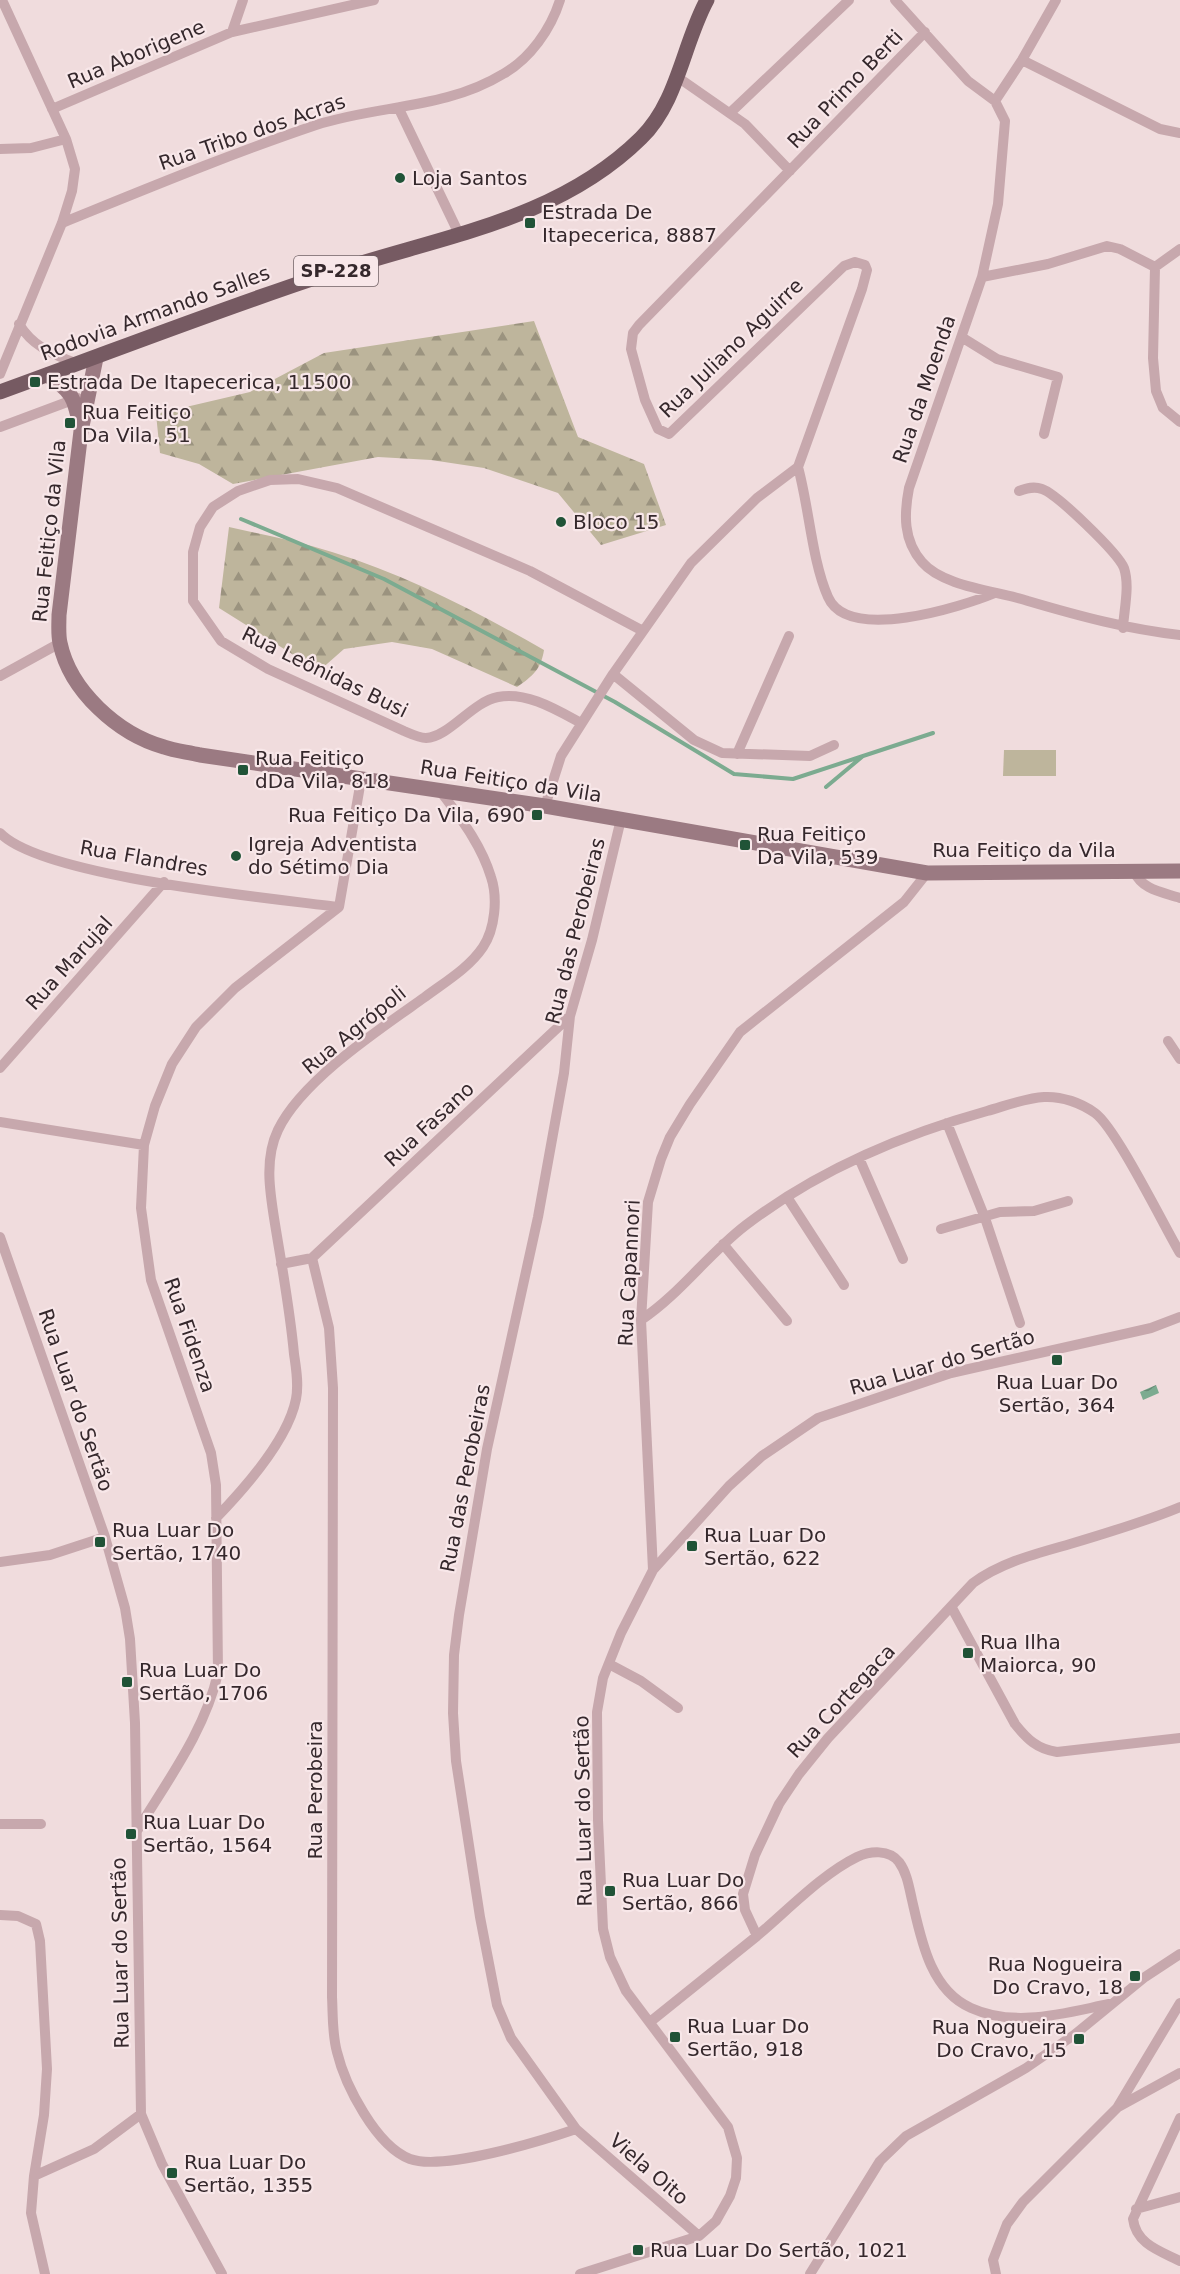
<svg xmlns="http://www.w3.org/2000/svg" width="1180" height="2274" viewBox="0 0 1180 2274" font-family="'DejaVu Sans',sans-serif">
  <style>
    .forest { fill: url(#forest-firs) }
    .pitch { fill: #beb59c }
    .water { fill: url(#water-waves) }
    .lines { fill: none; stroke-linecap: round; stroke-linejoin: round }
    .stream { stroke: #7cab90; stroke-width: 4 }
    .street { stroke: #c7a8ad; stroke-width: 10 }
    .secondary { stroke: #9b7a82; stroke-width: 15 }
    .primary { stroke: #765a62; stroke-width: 15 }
    .poi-dot { fill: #205337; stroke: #f8e7e9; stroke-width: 2 }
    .labels { text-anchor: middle; stroke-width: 4.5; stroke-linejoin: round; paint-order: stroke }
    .shield { fill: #f8e7e9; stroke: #706165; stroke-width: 1.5 }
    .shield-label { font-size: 18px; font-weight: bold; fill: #35282c }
    .street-label { font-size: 20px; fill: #35282c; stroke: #f8e7e9 }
    .poi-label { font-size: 20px; fill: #35282c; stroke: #f8e7e9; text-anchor: start }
  </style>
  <defs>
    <pattern id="forest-firs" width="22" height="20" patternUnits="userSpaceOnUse" patternTransform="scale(1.5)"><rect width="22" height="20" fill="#beb59c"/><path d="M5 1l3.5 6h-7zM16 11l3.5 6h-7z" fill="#9b937f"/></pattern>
    <pattern id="water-waves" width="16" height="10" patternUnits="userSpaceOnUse" patternTransform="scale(1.5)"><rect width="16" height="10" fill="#7cab90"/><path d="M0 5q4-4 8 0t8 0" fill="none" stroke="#668b76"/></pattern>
  </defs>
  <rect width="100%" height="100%" fill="#f0dcdd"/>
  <!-- forest -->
  <path class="forest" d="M 534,321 L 578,437 L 644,464 L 666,525 L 601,545 L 558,493 L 484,468 L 431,460 L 378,457 L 233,484 L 199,464 L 160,453 L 156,414 L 250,392 L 324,353 Z
    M 229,527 C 263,535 298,541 332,552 C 406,575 476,611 544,650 C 541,669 533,676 517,687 L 432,649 L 392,642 L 344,649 L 319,671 L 219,608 Z"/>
  <!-- pitch -->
  <path class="pitch" d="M 1004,750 L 1056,750 L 1056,776 L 1003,776 Z"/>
  <!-- water -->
  <path class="water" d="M 1156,1385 L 1159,1393 L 1143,1400 L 1140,1392 Z"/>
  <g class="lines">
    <!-- stream -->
    <path class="stream" d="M 241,519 L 384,579 L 615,702 L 734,774 L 793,779 L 863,756
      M 826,787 L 863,756 L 933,733"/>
    <!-- street -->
    <path class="street" d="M 895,0 L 968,81 L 995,101 L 1005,121 L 998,204 L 982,277 L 909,488 C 904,514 903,540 922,562 C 943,587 998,591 1028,601 C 1079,616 1127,629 1180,635
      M 232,32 L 243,0
      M 1022,60 L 1160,129 L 1180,133
      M 676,76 L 745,124 L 790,171
      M 995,101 L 1022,60 L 1056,0
      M 52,109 L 232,32 L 374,0
      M 399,109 L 460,236
      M 731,112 L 849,0
      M 0,149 L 31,148 L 66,139
      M 62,223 C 146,189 230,154 316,125 C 378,105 446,109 503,74 C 530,59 551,29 560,0
      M 1180,249 L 1155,267 L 1153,358 L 1156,391 L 1163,408 L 1180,422
      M 982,277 L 1048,264 L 1107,246 L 1120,249 L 1155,267
      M 19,324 C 33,347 53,354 77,364
      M 963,338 L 997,359 L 1058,377 L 1044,434
      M 0,374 L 62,223 L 72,191 L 75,169 L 66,139 L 2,0
      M 0,427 L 78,398
      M 798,467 L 862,289 L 867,270 L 865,265 L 855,262 L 844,266 L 669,434 L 658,429 L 645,400 L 631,349 L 633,333 L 639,325 L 925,32
      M 798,467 C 809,507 812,561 828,597 C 848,643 961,607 995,593
      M 1019,491 C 1027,488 1034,486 1042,489 C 1057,494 1118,553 1124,568 C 1130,586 1124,609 1123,628
      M 613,674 L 694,740 L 722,753 L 810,756 L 834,745
      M 0,676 L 60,643
      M 581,723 C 557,710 526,691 498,697 C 472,702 449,737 426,738 C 419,738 411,734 404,731 L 268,669 L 221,641 L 193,601 L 193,552 L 200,527 L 213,507 L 238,491 L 270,480 L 298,479 L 337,488 L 530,571 L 643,631
      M 737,754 L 789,636
      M 545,806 L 561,756 L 613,674 L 691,563 L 757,498 L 798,467
      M 621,819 L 592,940 L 570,1016 L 564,1073 L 538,1217 L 487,1449 L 459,1615 L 454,1655 L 453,1713 L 456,1761 L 480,1917 L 497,2005 L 511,2038 L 576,2129 L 699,2236
      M 0,833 C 42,877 270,898 339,907 L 361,780
      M 1134,871 C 1142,890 1162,892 1180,898
      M 1168,1041 L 1180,1059
      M 0,1068 L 164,882
      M 0,1122 L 144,1145
      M 947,1123 L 985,1218 L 1020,1323
      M 859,1158 L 903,1259
      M 787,1197 L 844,1285
      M 941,1229 L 1000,1212 L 1034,1211 L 1068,1201
      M 0,1237 L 105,1537 L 125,1608 L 130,1639 L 135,1723 L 141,2114 L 162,2164 L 222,2274
      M 723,1244 L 787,1321
      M 312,1258 L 570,1016
      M 281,1264 L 312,1258 L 329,1328 L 333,1388 L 332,1997 C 333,2015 332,2034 337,2052 C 345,2085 376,2146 410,2159 C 443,2171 541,2141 576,2129
      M 641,1320 C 681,1293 708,1254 746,1225 C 817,1171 901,1135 987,1111 C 1005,1106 1025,1098 1044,1097 C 1062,1096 1081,1103 1095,1113 C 1116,1128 1164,1226 1180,1253
      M 216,1518 C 245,1488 288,1440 296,1399 C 299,1384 296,1368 294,1354 C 290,1310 282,1267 275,1224 C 270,1193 264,1159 278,1130 C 302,1080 380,1029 425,997 C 445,982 469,968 483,947 C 495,929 498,898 491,877 C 481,844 461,819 441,792
      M 0,1562 L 50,1555 L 105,1537
      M 653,1570 L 641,1320 L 648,1202 L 661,1159 L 670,1137 L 690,1104 L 740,1032 L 904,902 L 927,873
      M 952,1608 L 1015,1724 C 1027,1739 1037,1749 1057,1752 L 1180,1738
      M 609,1664 L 641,1681 L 678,1708
      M 0,1824 L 41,1824
      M 137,1831 C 167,1781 205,1731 218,1673 L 216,1485 L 211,1453 L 151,1280 L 141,1208 L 144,1145 L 155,1106 L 172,1064 L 196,1027 L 235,988 L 339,907
      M 0,1915 L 18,1916 L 36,1924 L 40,1941 L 47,2069 L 44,2115 L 34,2176 L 31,2213 L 45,2274
      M 757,1936 C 787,1911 822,1874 857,1857 C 870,1851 889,1849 899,1862 C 907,1873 909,1887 912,1900 C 921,1939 930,1990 971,2008 C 1015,2028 1064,2013 1109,2004
      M 650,2022 L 757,1936 L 745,1910 L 743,1894 L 755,1855 L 779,1804 L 799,1774 L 828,1738 L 973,1583 C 1002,1562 1035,1554 1070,1544 C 1107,1533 1144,1522 1180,1507
      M 1118,2107 L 1180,2073
      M 1180,2118 L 1133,2219 C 1136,2244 1160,2251 1180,2261
      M 34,2176 L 94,2149 L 141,2114
      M 1136,2209 L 1180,2197
      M 580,2274 L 699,2236 L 716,2221 L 730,2196 L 736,2178 L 737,2158 L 728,2127 L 626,1991 L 610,1957 L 603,1929 L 598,1820 L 597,1712 L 603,1678 L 621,1633 L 653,1570 L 729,1486 L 762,1456 L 818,1418 L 951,1373 L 1151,1328 L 1180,1317
      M 810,2274 L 880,2161 L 906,2136 L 1026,2068 L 1074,2035 L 1145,1977 L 1180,1954
      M 996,2274 L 993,2260 L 1007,2224 L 1023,2202 L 1117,2108 L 1180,2003"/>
    <!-- secondary -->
    <path class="secondary" d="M 96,358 L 81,431 L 59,615 C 59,624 58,634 60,643 C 70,691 118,734 164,747 C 175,751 188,752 200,755 L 545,806 L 927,873 L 1180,871
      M 47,375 C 72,391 74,397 80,425"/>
    <!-- primary -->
    <path class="primary" d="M 0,392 C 108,353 215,311 324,275 C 434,237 555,223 641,138 C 678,102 683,44 707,0"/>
  </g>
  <!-- markers -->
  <g class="poi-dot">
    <circle cx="400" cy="178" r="6"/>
    <rect x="524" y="217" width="12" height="12" rx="3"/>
    <rect x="29" y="376" width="12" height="12" rx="3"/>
    <rect x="64" y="417" width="12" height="12" rx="3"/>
    <circle cx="561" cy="522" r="6"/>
    <rect x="237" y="764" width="12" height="12" rx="3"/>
    <rect x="531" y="809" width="12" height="12" rx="3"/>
    <rect x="739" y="839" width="12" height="12" rx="3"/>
    <circle cx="236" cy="856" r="6"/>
    <rect x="1051" y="1354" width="12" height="12" rx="3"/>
    <rect x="94" y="1536" width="12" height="12" rx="3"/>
    <rect x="686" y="1540" width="12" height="12" rx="3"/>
    <rect x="962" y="1647" width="12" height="12" rx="3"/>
    <rect x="121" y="1676" width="12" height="12" rx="3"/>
    <rect x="125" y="1828" width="12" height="12" rx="3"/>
    <rect x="604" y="1885" width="12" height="12" rx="3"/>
    <rect x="1129" y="1970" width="12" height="12" rx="3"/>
    <rect x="669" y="2031" width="12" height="12" rx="3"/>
    <rect x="1073" y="2033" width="12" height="12" rx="3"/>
    <rect x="166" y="2167" width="12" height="12" rx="3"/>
    <rect x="632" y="2244" width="12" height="12" rx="3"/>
  </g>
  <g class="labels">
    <!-- shield labels -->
    <rect class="shield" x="294" y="256" width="84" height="30" rx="4.5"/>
    <g class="shield-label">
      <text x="336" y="277">SP-228</text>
    </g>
    <!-- street labels -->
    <g class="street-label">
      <text transform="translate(136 54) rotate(-23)" y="7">Rua Aborigene</text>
      <text transform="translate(845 89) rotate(-46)" y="7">Rua Primo Berti</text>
      <text transform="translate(252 132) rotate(-19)" y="7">Rua Tribo dos Acras</text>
      <text transform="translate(155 313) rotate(-20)" y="7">Rodovia Armando Salles</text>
      <text transform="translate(731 348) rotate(-44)" y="7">Rua Juliano Aguirre</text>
      <text transform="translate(924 389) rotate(-71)" y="7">Rua da Moenda</text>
      <text transform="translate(49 531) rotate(-84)" y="7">Rua Feitiço da Vila</text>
      <text transform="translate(325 672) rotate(26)" y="7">Rua Leônidas Busi</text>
      <text transform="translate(511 781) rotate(9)" y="7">Rua Feitiço da Vila</text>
      <text x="1024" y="857">Rua Feitiço da Vila</text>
      <text transform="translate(144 858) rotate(10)" y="7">Rua Flandres</text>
      <text transform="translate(575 931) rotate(-76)" y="7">Rua das Perobeiras</text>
      <text transform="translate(69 963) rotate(-48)" y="7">Rua Marujal</text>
      <text transform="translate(354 1030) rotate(-39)" y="7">Rua Agrópoli</text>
      <text transform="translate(429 1124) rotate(-43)" y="7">Rua Fasano</text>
      <text transform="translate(629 1273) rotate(-87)" y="7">Rua Capannori</text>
      <text transform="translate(190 1335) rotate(71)" y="7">Rua Fidenza</text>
      <text transform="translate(942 1362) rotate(-16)" y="7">Rua Luar do Sertão</text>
      <text transform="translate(76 1400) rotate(71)" y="7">Rua Luar do Sertão</text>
      <text transform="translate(465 1478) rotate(-79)" y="7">Rua das Perobeiras</text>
      <text transform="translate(841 1701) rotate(-47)" y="7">Rua Cortegaca</text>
      <text transform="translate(315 1790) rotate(-90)" y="7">Rua Perobeira</text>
      <text transform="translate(583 1811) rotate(-91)" y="7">Rua Luar do Sertão</text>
      <text transform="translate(120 1953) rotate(-91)" y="7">Rua Luar do Sertão</text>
      <text transform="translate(649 2169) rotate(41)" y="7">Viela Oito</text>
    </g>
    <!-- poi labels -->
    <g class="poi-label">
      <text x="412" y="185">Loja Santos</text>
      <text x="542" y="219">Estrada De<tspan x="542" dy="23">Itapecerica, 8887</tspan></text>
      <text x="47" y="389">Estrada De Itapecerica, 11500</text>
      <text x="82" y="419">Rua Feitiço<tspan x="82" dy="23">Da Vila, 51</tspan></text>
      <text x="573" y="529">Bloco 15</text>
      <text x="255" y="765">Rua Feitiço<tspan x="255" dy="23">dDa Vila, 818</tspan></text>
      <text x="525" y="822" text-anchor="end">Rua Feitiço Da Vila, 690</text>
      <text x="757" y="841">Rua Feitiço<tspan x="757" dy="23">Da Vila, 539</tspan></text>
      <text x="248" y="851">Igreja Adventista<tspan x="248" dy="23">do Sétimo Dia</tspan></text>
      <text x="1057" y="1389" text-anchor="middle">Rua Luar Do<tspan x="1057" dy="23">Sertão, 364</tspan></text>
      <text x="112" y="1537">Rua Luar Do<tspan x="112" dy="23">Sertão, 1740</tspan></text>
      <text x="704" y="1542">Rua Luar Do<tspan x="704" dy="23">Sertão, 622</tspan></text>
      <text x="980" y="1649">Rua Ilha<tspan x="980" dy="23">Maiorca, 90</tspan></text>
      <text x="139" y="1677">Rua Luar Do<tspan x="139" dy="23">Sertão, 1706</tspan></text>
      <text x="143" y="1829">Rua Luar Do<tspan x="143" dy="23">Sertão, 1564</tspan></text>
      <text x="622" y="1887">Rua Luar Do<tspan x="622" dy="23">Sertão, 866</tspan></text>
      <text x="1123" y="1971" text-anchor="end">Rua Nogueira<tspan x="1123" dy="23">Do Cravo, 18</tspan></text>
      <text x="687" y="2033">Rua Luar Do<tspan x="687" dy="23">Sertão, 918</tspan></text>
      <text x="1067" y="2034" text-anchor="end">Rua Nogueira<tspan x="1067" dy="23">Do Cravo, 15</tspan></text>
      <text x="184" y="2169">Rua Luar Do<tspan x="184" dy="23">Sertão, 1355</tspan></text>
      <text x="650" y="2257">Rua Luar Do Sertão, 1021</text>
    </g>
  </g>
</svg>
